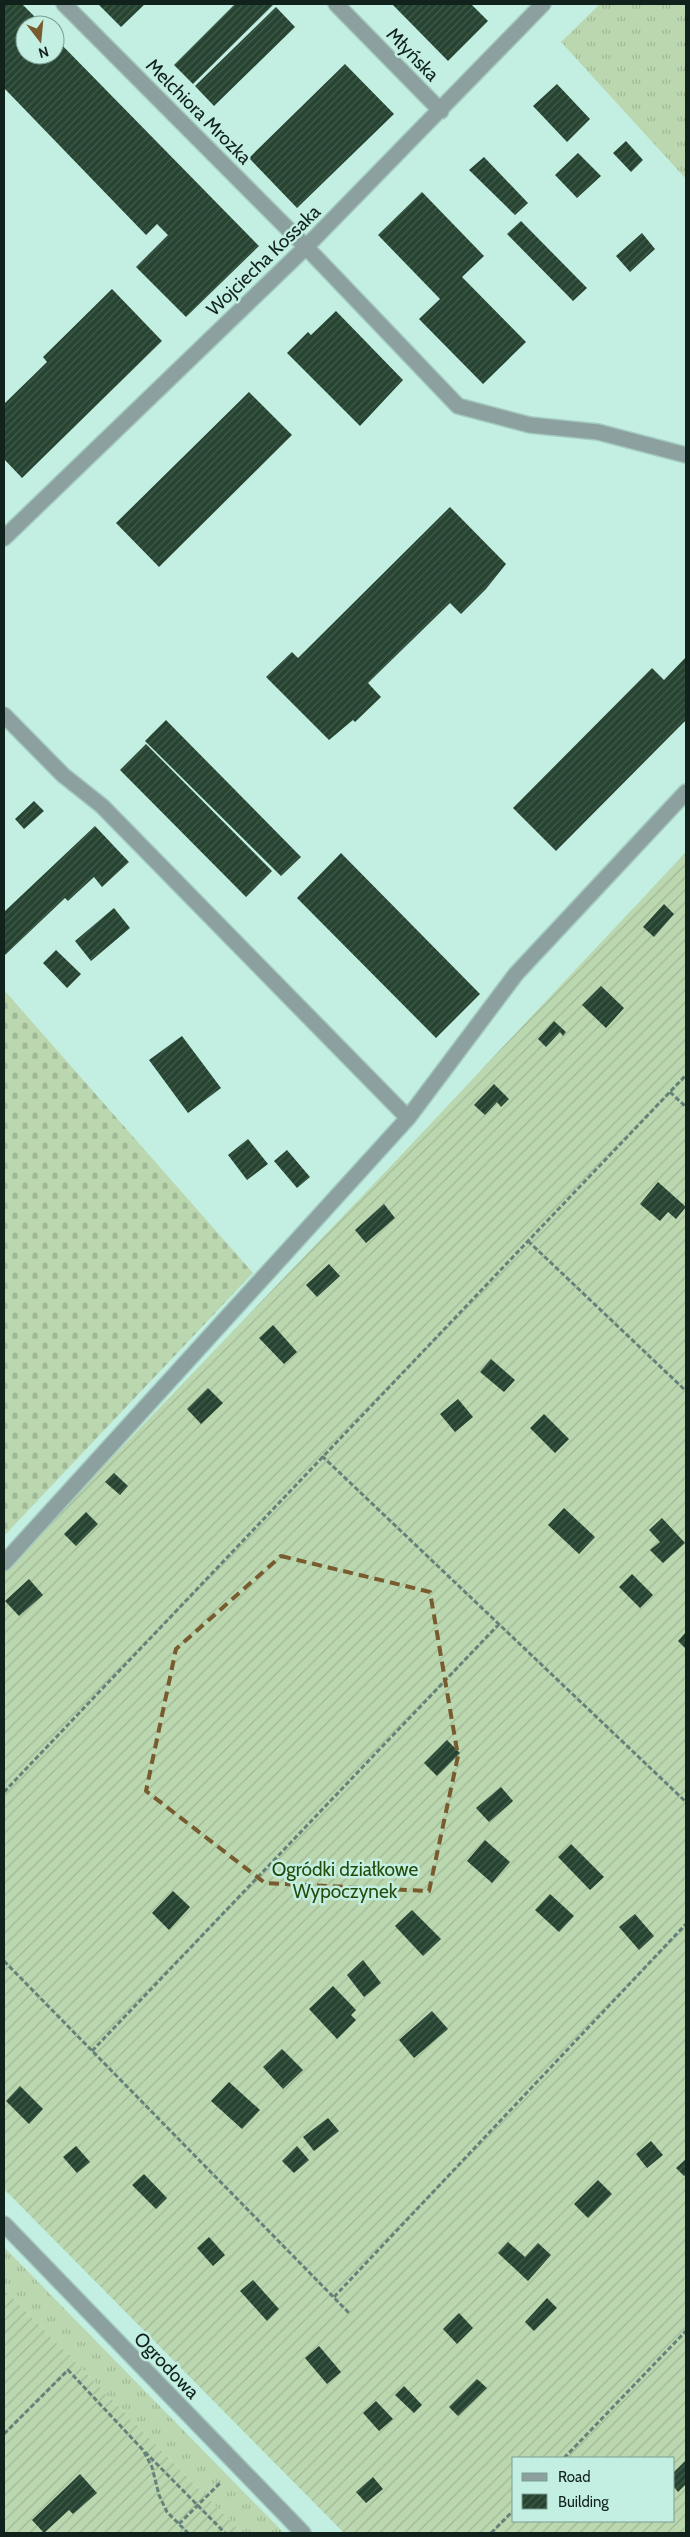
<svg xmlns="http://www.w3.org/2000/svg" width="690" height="2537" viewBox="0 0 690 2537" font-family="Cabin,sans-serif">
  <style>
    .grass { fill: url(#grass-tufts) }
    .cemetery { fill: url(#cemetery-stones) }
    .garden { fill: url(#garden-furrows); fill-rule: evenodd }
    .building { fill: url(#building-hatch) }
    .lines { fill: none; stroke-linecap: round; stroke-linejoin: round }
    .minor-casing { stroke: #a3cabf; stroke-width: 18 }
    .path { stroke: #648279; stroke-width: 3; stroke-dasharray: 5 2.5; stroke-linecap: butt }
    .minor { stroke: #8ca09f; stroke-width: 15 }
    .marked { fill: none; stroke: #785b2e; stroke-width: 4; stroke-dasharray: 10 6; stroke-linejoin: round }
    .labels { text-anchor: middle; stroke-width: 5; stroke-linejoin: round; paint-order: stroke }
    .street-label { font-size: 19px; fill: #11221d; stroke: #c3efe2 }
    .park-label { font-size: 19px; fill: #254b0b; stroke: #c3efe2 }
  </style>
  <defs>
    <pattern id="grass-tufts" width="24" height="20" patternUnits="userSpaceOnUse" patternTransform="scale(1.25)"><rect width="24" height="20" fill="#bbd7af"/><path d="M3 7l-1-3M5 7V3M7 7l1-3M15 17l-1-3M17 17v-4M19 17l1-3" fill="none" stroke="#a0b896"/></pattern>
    <pattern id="cemetery-stones" width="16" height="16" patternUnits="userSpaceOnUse" patternTransform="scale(1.25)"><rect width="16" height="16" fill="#bbd7af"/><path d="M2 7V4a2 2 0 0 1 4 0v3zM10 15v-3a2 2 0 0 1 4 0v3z" fill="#a0b896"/></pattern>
    <pattern id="garden-furrows" width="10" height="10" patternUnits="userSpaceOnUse" patternTransform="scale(1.25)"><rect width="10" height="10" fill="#bbd7af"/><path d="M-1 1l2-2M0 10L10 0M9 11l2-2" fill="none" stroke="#a0b896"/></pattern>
    <pattern id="building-hatch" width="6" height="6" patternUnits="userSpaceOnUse" patternTransform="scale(1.25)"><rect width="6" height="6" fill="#264431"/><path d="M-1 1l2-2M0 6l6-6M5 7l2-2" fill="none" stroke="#435c4d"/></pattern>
  </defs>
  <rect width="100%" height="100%" fill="#c3efe2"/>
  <!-- grass -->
  <path class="grass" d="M 600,4 L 686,4 L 686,179 L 561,42 Z
    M 4,2247 L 284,2533 L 242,2533 L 4,2289 Z"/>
  <!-- cemetery -->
  <path class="cemetery" d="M 4,990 L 253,1273 L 4,1536 Z"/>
  <!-- garden -->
  <path class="garden" d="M 686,852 L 686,2533 L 344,2533 L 4,2189 L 4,1570 L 390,1167 ZM 514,2458 L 674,2458 L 674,2521 L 514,2521 Z
    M 4,2289 L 242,2533 L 4,2533 Z"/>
  <!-- building -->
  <path class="building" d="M 4,4 L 22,4 L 43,25 L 25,25 L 25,55 L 55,55 L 55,38 L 259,246 L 186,317 L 136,267 L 168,235 L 157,224 L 146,235 L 4,88 Z
    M 98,4 L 145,4 L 121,27 Z
    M 235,4 L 273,5 L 193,84 L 174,65 Z
    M 392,4 L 471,4 L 488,21 L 448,61 Z
    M 276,7 L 295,27 L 214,106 L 195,86 Z
    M 345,64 L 394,114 L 297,208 L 249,158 Z
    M 557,84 L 590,119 L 567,142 L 533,106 Z
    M 626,141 L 643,160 L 631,172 L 613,153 Z
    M 578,153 L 601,176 L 577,198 L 555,175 Z
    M 484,157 L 528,203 L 515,215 L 469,170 Z
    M 422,192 L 484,256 L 462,277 L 526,342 L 483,384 L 419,319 L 440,299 L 378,235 Z
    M 521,221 L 587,288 L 573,301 L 507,234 Z
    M 642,233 L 655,249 L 630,272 L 616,256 Z
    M 112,289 L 162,341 L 22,478 L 4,459 L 4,404 L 47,362 L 43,357 Z
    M 336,311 L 403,380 L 360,426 L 287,353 L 308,332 L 311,335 Z
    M 249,392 L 292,435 L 159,567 L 116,523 Z
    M 450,507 L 506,564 L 486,589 L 461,614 L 450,603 L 368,683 L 381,697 L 355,722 L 353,720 L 329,740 L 266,677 L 292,652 L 298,658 Z
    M 686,657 L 686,720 L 556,851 L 513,808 L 652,668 L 664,680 Z
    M 166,720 L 301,857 L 281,876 L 145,741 Z
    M 146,744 L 272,871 L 246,897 L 120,770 Z
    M 34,801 L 44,811 L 24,829 L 15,819 Z
    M 95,826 L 129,862 L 102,887 L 94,877 L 68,901 L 65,898 L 4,956 L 4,912 Z
    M 341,853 L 480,994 L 436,1038 L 297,898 Z
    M 664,904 L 674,914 L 654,937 L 643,927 Z
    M 114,908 L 130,928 L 91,961 L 75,941 Z
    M 56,950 L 81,974 L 67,988 L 43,963 Z
    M 601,986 L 624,1008 L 606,1028 L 582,1005 Z
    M 554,1021 L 566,1032 L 563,1036 L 560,1032 L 546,1047 L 538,1039 Z
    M 182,1036 L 221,1088 L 188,1113 L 149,1060 Z
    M 494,1084 L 509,1099 L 501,1107 L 497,1102 L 485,1115 L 474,1105 Z
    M 248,1139 L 268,1164 L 247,1180 L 228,1155 Z
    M 287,1150 L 310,1177 L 297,1188 L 274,1161 Z
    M 658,1182 L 686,1207 L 676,1219 L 668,1212 L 660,1221 L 640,1204 Z
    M 384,1204 L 395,1218 L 366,1243 L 355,1230 Z
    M 329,1264 L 340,1276 L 317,1297 L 306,1285 Z
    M 273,1325 L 297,1352 L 284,1364 L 259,1338 Z
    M 491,1359 L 515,1380 L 504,1392 L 480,1372 Z
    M 208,1388 L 223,1403 L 201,1424 L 187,1409 Z
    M 458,1399 L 473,1417 L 455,1432 L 440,1414 Z
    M 544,1414 L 569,1439 L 555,1453 L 530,1428 Z
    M 114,1473 L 128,1486 L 120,1495 L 105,1482 Z
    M 564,1508 L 595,1537 L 579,1554 L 548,1525 Z
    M 86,1512 L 98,1524 L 76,1546 L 64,1534 Z
    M 662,1518 L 685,1543 L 663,1563 L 650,1550 L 660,1542 L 649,1530 Z
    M 632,1574 L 653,1595 L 640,1608 L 619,1587 Z
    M 29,1579 L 43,1595 L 19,1616 L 5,1601 Z
    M 686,1632 L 686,1649 L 678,1641 Z
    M 447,1740 L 460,1753 L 437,1776 L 424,1763 Z
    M 501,1787 L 513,1801 L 489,1822 L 476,1808 Z
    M 485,1840 L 510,1862 L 492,1883 L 467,1861 Z
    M 571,1844 L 604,1877 L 590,1890 L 558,1857 Z
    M 173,1891 L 190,1907 L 169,1930 L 152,1913 Z
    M 550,1894 L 574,1916 L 559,1932 L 535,1910 Z
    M 412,1910 L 441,1939 L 423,1956 L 395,1926 Z
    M 635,1914 L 654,1936 L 639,1950 L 619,1927 Z
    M 363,1960 L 381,1983 L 364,1997 L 347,1975 Z
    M 333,1986 L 356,2010 L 351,2015 L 356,2020 L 337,2039 L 309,2009 Z
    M 432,2011 L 448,2029 L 414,2058 L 399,2040 Z
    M 282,2049 L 303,2070 L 283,2089 L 263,2067 Z
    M 229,2082 L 260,2110 L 242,2129 L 211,2101 Z
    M 20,2086 L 43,2109 L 29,2124 L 6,2101 Z
    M 328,2118 L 339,2131 L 314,2151 L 303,2137 Z
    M 651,2141 L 663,2155 L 647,2168 L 636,2154 Z
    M 76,2146 L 90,2162 L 77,2173 L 63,2157 Z
    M 297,2146 L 309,2160 L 294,2173 L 282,2161 Z
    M 686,2159 L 686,2174 L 684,2176 L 676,2168 Z
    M 144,2174 L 167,2198 L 156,2209 L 132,2185 Z
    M 598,2180 L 612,2194 L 588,2218 L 574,2204 Z
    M 209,2237 L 225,2255 L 213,2266 L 197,2248 Z
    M 508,2242 L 525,2257 L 538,2243 L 551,2255 L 528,2281 L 498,2253 Z
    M 253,2280 L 279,2309 L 267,2321 L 240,2291 Z
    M 547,2298 L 557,2308 L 534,2331 L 525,2322 Z
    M 459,2313 L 473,2328 L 457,2344 L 443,2329 Z
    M 319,2346 L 341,2372 L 327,2384 L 305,2358 Z
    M 477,2379 L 487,2388 L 458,2416 L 449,2407 Z
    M 404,2386 L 422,2405 L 414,2413 L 395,2395 Z
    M 376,2401 L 393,2419 L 379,2431 L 363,2413 Z
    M 686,2460 L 686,2484 L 678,2492 L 674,2487 L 674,2472 Z
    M 80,2474 L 97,2493 L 73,2514 L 69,2510 L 44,2533 L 32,2520 Z
    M 373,2477 L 383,2489 L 366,2503 L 356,2492 Z"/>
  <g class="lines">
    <!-- minor casing -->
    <g class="minor-casing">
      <path id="minor" d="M 64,4 L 306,247 L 458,406 L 530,425 L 598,432 L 686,455
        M 336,4 L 441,111
        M 4,538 L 306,247 L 543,4
        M 4,715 L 63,775 L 102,806 L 408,1118 L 516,974 L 686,792
        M 4,1563 L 408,1118
        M 4,2224 L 303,2533"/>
    </g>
    <!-- path -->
    <path class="path" d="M 670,1092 L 686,1107
      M 528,1241 L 686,1391
      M 322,1456 L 686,1802
      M 4,1792 L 686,1075
      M 4,1961 L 350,2314
      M 92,2051 L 499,1624
      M 334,2297 L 686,1924
      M 4,2434 L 68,2370 L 143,2450 L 152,2467 L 159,2495 L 167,2512 L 188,2533
      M 145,2452 L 225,2533
      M 564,2458 L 686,2331
      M 179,2524 L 220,2483
      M 491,2533 L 514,2510"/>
    <!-- minor -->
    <use href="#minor" class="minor"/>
  </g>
  <!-- marked area -->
  <path class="marked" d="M 281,1556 L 430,1592 L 458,1756 L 429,1891 L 265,1883 L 146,1791 L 176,1649 Z"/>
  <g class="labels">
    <!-- street labels -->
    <g class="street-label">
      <text transform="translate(413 54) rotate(46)" y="7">Młyńska</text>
      <text transform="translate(199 111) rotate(45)" y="7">Melchiora Mrozka</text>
      <text transform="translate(263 260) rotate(-44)" y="7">Wojciecha Kossaka</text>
      <text transform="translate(167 2365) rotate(46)" y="7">Ogrodowa</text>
    </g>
    <!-- park labels -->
    <g class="park-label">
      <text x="345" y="1876">Ogródki działkowe<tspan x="345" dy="22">Wypoczynek</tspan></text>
    </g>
  </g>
  <!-- border -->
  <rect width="690" height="2537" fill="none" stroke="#11221d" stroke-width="10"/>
  <!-- legend -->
  <rect x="512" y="2457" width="162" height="65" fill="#c3efe2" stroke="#7c9d93"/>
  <rect x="522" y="2473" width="25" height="8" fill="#8ca09f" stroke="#7c9d93"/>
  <text x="558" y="2482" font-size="15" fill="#11221d">Road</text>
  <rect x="522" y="2494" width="25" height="15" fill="url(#building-hatch)" stroke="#7c9d93"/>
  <text x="558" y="2507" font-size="15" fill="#11221d">Building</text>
  <!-- north arrow -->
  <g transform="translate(40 40) rotate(164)"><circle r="24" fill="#c3efe2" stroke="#7c9d93"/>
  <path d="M0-4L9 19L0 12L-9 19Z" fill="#785b2e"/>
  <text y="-8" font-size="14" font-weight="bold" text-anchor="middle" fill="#11221d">N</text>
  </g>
</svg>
